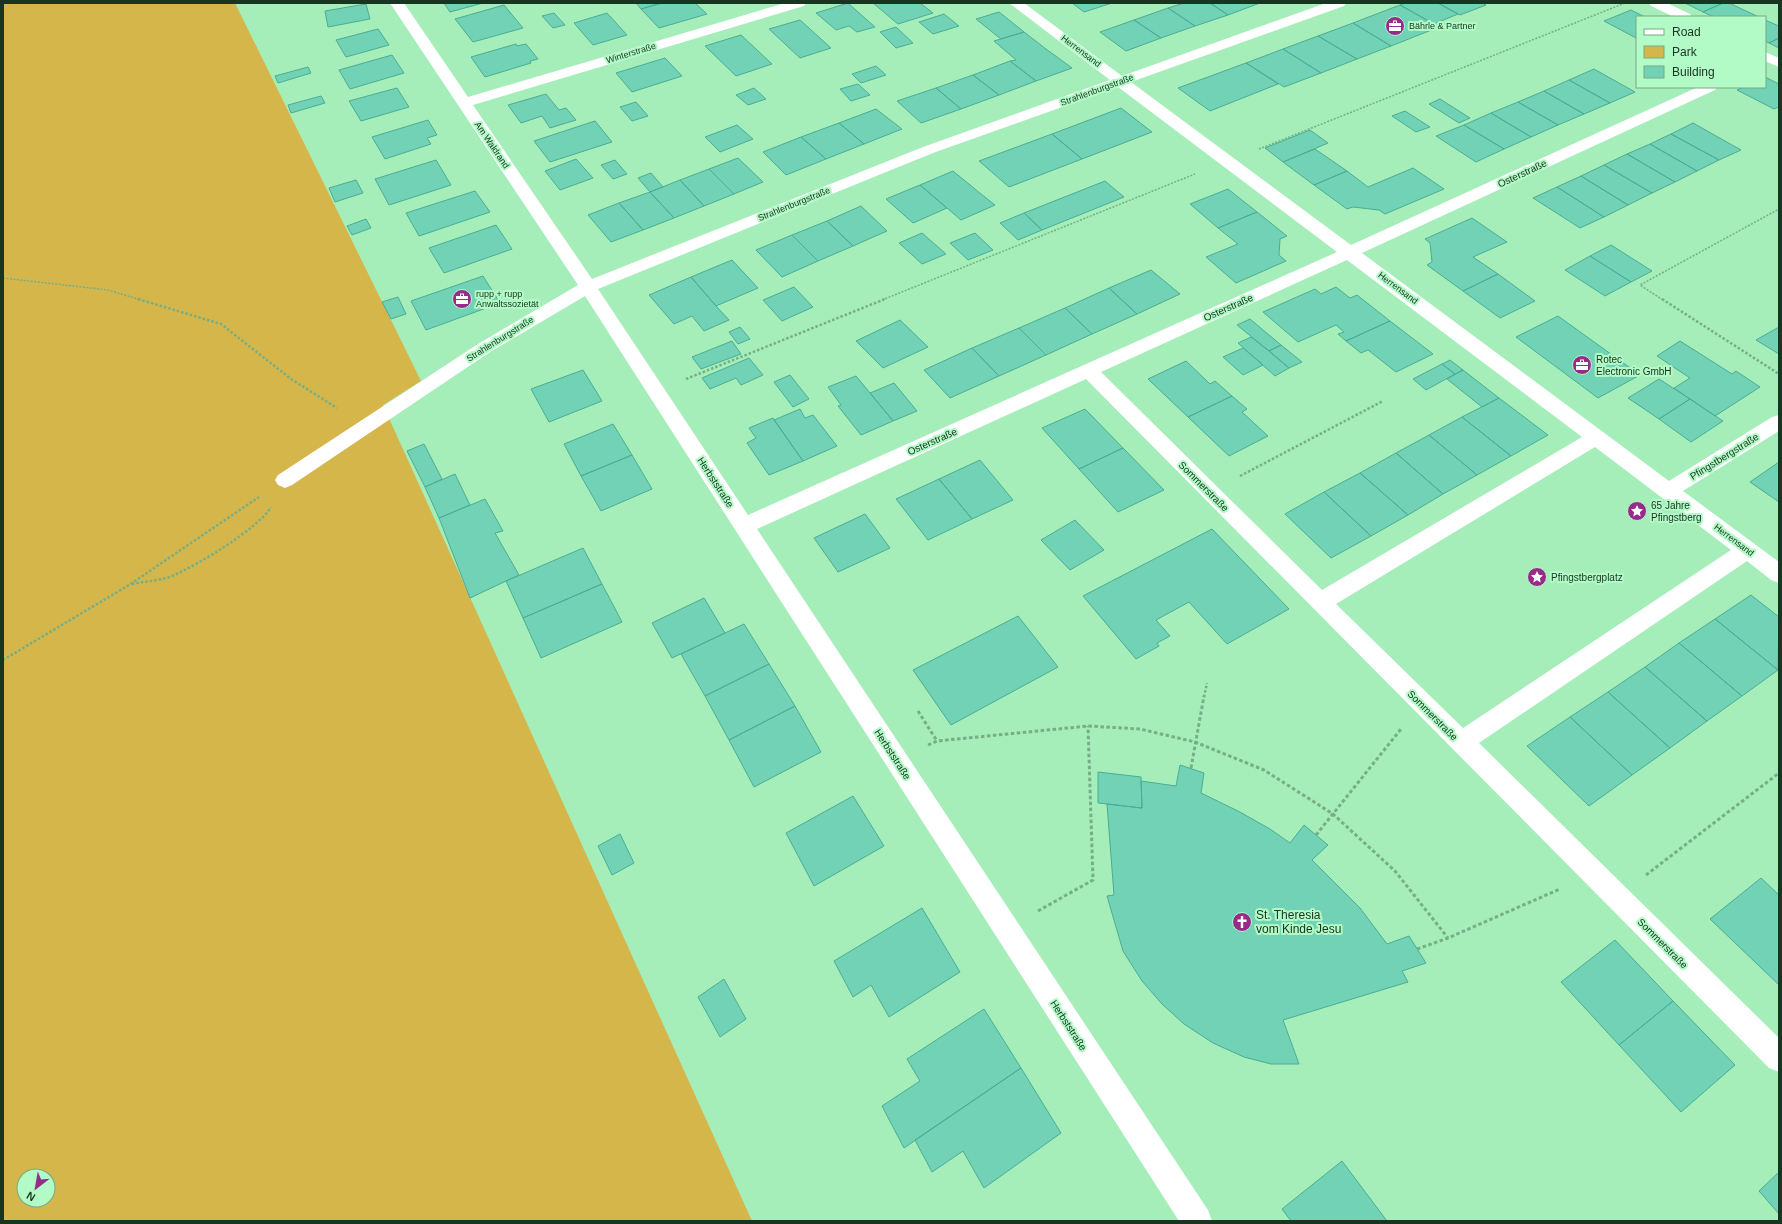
<svg xmlns="http://www.w3.org/2000/svg" width="1782" height="1224" viewBox="0 0 1782 1224" font-family="Helvetica,sans-serif">
  <style>
    .green { fill: #d5b64b; fill-rule: evenodd }
    .building { fill: #71d2b6; stroke: #4bad93 }
    .lines { fill: none; stroke-linecap: round; stroke-linejoin: round }
    .path-far2 { stroke: #76af86; stroke-width: 1.5; stroke-dasharray: 2 1.5; stroke-linecap: butt }
    .path-far1 { stroke: #76af86; stroke-width: 2.5; stroke-dasharray: 2.5 2; stroke-linecap: butt }
    .path { stroke: #76af86; stroke-width: 3; stroke-dasharray: 3.5 2.5; stroke-linecap: butt }
    .street { fill: #fff; fill-rule: evenodd }
    .labels { text-anchor: middle; stroke-width: 4; stroke-linejoin: round; paint-order: stroke }
    .far-poi-label { font-size: 9px; fill: #183522; stroke: #b2fac6; text-anchor: start }
    .far-street-label { font-size: 9px; fill: #183522; stroke: #b2fac6 }
    .street-label { font-size: 10px; fill: #183522; stroke: #b2fac6 }
    .poi-label { font-size: 10px; fill: #183522; stroke: #b2fac6; text-anchor: start }
    .near-poi-label { font-size: 12px; fill: #183522; stroke: #b2fac6; text-anchor: start }
  </style>
  <rect width="100%" height="100%" fill="#a5edb9"/>
  <!-- green -->
  <path class="green" d="M 3,3 L 235,3 L 421,381 L 383,405 L 752,1221 L 3,1221 ZM 24,1176 L 48,1176 L 48,1200 L 24,1200 Z"/>
  <!-- building -->
  <path class="building" d="M 444,3 L 483,3 L 450,12 Z
    M 636,3 L 661,3 L 641,9 Z
    M 662,3 L 695,3 L 707,14 L 659,28 L 641,9 Z
    M 848,3 L 867,20 L 875,27 L 857,32 L 849,26 L 836,30 L 816,13 Z
    M 873,3 L 920,3 L 933,13 L 898,24 Z
    M 1072,3 L 1112,3 L 1084,12 Z
    M 1184,3 L 1210,3 L 1228,15 L 1195,26 L 1168,8 Z
    M 1210,3 L 1260,3 L 1228,15 Z
    M 1406,3 L 1438,3 L 1458,14 L 1434,24 L 1400,5 Z
    M 1438,3 L 1482,3 L 1486,5 L 1460,15 Z
    M 1685,3 L 1723,3 L 1703,12 Z
    M 1723,3 L 1729,3 L 1759,17 L 1714,17 L 1703,12 Z
    M 366,4 L 370,19 L 328,27 L 325,11 Z
    M 504,5 L 523,28 L 473,42 L 455,19 Z
    M 1400,5 L 1439,27 L 1391,46 L 1353,23 Z
    M 1168,8 L 1195,26 L 1161,38 L 1134,20 Z
    M 1631,10 L 1645,17 L 1637,17 L 1636,38 L 1604,21 Z
    M 999,12 L 1024,32 L 1001,39 L 976,19 Z
    M 554,13 L 565,25 L 553,28 L 542,16 Z
    M 607,13 L 627,35 L 593,45 L 574,23 Z
    M 944,14 L 959,26 L 933,34 L 919,22 Z
    M 800,20 L 831,48 L 800,58 L 769,29 Z
    M 1134,20 L 1161,38 L 1126,51 L 1100,32 Z
    M 1765,20 L 1779,26 L 1779,38 L 1769,43 L 1765,41 Z
    M 1353,23 L 1391,46 L 1357,59 L 1318,36 Z
    M 896,27 L 913,43 L 896,48 L 880,32 Z
    M 378,29 L 389,45 L 346,57 L 336,40 Z
    M 1024,32 L 1046,49 L 1072,68 L 1036,81 L 1010,61 L 1016,60 L 994,41 Z
    M 741,35 L 772,64 L 736,76 L 705,46 Z
    M 1318,36 L 1357,59 L 1321,73 L 1283,49 Z
    M 1779,38 L 1779,48 L 1769,43 Z
    M 516,44 L 517,46 L 526,44 L 538,59 L 530,61 L 531,63 L 485,77 L 471,57 Z
    M 1283,49 L 1321,73 L 1284,87 L 1246,63 Z
    M 392,55 L 404,73 L 350,89 L 339,70 Z
    M 665,58 L 682,76 L 632,92 L 616,73 Z
    M 1010,61 L 1036,81 L 999,95 L 973,75 Z
    M 1246,63 L 1278,84 L 1210,111 L 1178,88 Z
    M 876,66 L 886,75 L 861,83 L 852,74 Z
    M 308,67 L 311,73 L 278,83 L 275,76 Z
    M 1594,69 L 1635,92 L 1610,103 L 1569,80 Z
    M 973,75 L 999,95 L 961,109 L 936,88 Z
    M 1765,77 L 1779,84 L 1779,107 L 1774,109 L 1737,90 L 1744,87 L 1765,87 Z
    M 1569,80 L 1610,103 L 1584,114 L 1544,91 Z
    M 858,84 L 870,95 L 851,101 L 840,89 Z
    M 397,88 L 409,107 L 361,121 L 349,101 Z
    M 754,88 L 766,99 L 748,105 L 736,95 Z
    M 936,88 L 961,109 L 921,123 L 897,101 Z
    M 1544,91 L 1584,114 L 1558,125 L 1518,102 Z
    M 546,94 L 559,110 L 566,108 L 576,120 L 550,128 L 542,116 L 521,123 L 508,105 Z
    M 321,96 L 325,103 L 291,113 L 288,105 Z
    M 1440,99 L 1470,118 L 1459,123 L 1429,104 Z
    M 636,102 L 648,116 L 632,121 L 620,107 Z
    M 1518,102 L 1558,125 L 1531,137 L 1491,113 Z
    M 1121,108 L 1152,132 L 1082,159 L 1052,134 Z
    M 876,109 L 902,129 L 864,144 L 839,123 Z
    M 1405,111 L 1430,127 L 1416,132 L 1392,116 Z
    M 1491,113 L 1531,137 L 1504,149 L 1464,125 Z
    M 428,120 L 437,135 L 427,138 L 431,144 L 385,159 L 372,137 Z
    M 595,121 L 612,142 L 550,162 L 534,141 Z
    M 839,123 L 864,144 L 826,159 L 801,137 Z
    M 1693,123 L 1741,150 L 1719,160 L 1671,134 Z
    M 737,125 L 753,139 L 720,152 L 705,137 Z
    M 1464,125 L 1504,149 L 1476,162 L 1436,136 Z
    M 1310,130 L 1328,143 L 1283,162 L 1265,148 Z
    M 1052,134 L 1082,159 L 1009,187 L 979,161 Z
    M 1671,134 L 1719,160 L 1697,171 L 1650,144 Z
    M 801,137 L 826,159 L 786,175 L 763,152 Z
    M 1650,144 L 1697,171 L 1675,182 L 1627,154 Z
    M 1315,149 L 1347,171 L 1314,185 L 1283,162 Z
    M 1627,154 L 1675,182 L 1652,193 L 1604,165 Z
    M 738,158 L 763,182 L 734,194 L 709,169 Z
    M 576,159 L 593,178 L 560,190 L 545,171 Z
    M 436,160 L 451,185 L 389,205 L 375,179 Z
    M 615,160 L 627,174 L 613,179 L 601,165 Z
    M 1604,165 L 1652,193 L 1628,205 L 1581,176 Z
    M 1413,168 L 1444,189 L 1385,214 L 1379,210 L 1353,207 L 1347,209 L 1314,185 L 1347,171 L 1368,187 Z
    M 709,169 L 734,194 L 704,206 L 680,180 Z
    M 953,171 L 981,194 L 995,205 L 961,220 L 920,185 Z
    M 651,173 L 663,187 L 650,192 L 638,178 Z
    M 1581,176 L 1628,205 L 1604,217 L 1557,187 Z
    M 356,180 L 363,193 L 335,202 L 329,188 Z
    M 680,180 L 704,206 L 674,218 L 650,192 Z
    M 1105,181 L 1124,197 L 1042,230 L 1024,213 Z
    M 920,185 L 947,208 L 913,223 L 886,199 Z
    M 1557,187 L 1604,217 L 1580,228 L 1533,198 Z
    M 1228,189 L 1257,212 L 1218,228 L 1190,204 Z
    M 475,191 L 490,212 L 419,236 L 406,213 Z
    M 650,192 L 674,218 L 643,230 L 619,203 Z
    M 619,203 L 643,230 L 611,242 L 588,215 Z
    M 861,206 L 887,231 L 853,246 L 827,221 Z
    M 1257,212 L 1287,236 L 1280,239 L 1279,255 L 1286,261 L 1236,283 L 1206,257 L 1238,244 L 1218,228 Z
    M 1024,213 L 1042,230 L 1018,240 L 1000,223 Z
    M 1472,218 L 1507,242 L 1473,257 L 1498,274 L 1463,291 L 1427,265 L 1432,262 L 1430,243 L 1425,239 Z
    M 366,219 L 371,228 L 352,235 L 347,226 Z
    M 827,221 L 853,246 L 818,261 L 792,235 Z
    M 496,225 L 512,249 L 444,273 L 429,248 Z
    M 922,233 L 946,254 L 922,264 L 899,243 Z
    M 975,233 L 993,250 L 968,260 L 950,243 Z
    M 792,235 L 818,261 L 782,277 L 756,250 Z
    M 1611,245 L 1652,271 L 1631,282 L 1590,256 Z
    M 1590,256 L 1631,282 L 1605,296 L 1565,270 Z
    M 732,260 L 758,288 L 716,306 L 691,277 Z
    M 1151,270 L 1180,294 L 1137,314 L 1109,288 Z
    M 1498,274 L 1535,301 L 1500,318 L 1463,291 Z
    M 483,276 L 500,303 L 426,330 L 411,301 Z
    M 691,277 L 716,306 L 729,320 L 704,331 L 692,316 L 674,324 L 649,295 Z
    M 794,287 L 813,307 L 782,321 L 763,300 Z
    M 1336,287 L 1350,298 L 1357,295 L 1390,321 L 1346,341 L 1338,334 L 1344,332 L 1336,325 L 1298,342 L 1263,312 L 1315,289 L 1321,294 Z
    M 1109,288 L 1137,314 L 1092,334 L 1065,308 Z
    M 398,297 L 406,314 L 391,319 L 382,302 Z
    M 1065,308 L 1092,334 L 1046,355 L 1019,328 Z
    M 1558,316 L 1640,375 L 1598,398 L 1516,337 Z
    M 1250,319 L 1281,345 L 1269,351 L 1237,325 Z
    M 900,320 L 928,347 L 883,368 L 856,341 Z
    M 1390,321 L 1433,354 L 1396,372 L 1368,350 L 1361,353 L 1346,341 Z
    M 740,327 L 750,339 L 738,344 L 729,332 Z
    M 1779,327 L 1779,354 L 1756,340 Z
    M 1019,328 L 1046,355 L 999,376 L 972,348 Z
    M 1251,337 L 1269,351 L 1289,368 L 1275,376 L 1238,343 Z
    M 732,341 L 741,354 L 701,369 L 692,357 Z
    M 1680,341 L 1732,374 L 1736,371 L 1760,387 L 1715,416 L 1674,388 L 1690,378 L 1657,356 Z
    M 1281,345 L 1302,362 L 1289,368 L 1269,351 Z
    M 972,348 L 999,376 L 950,398 L 924,370 Z
    M 1243,348 L 1263,365 L 1243,375 L 1223,357 Z
    M 749,358 L 763,375 L 741,385 L 736,378 L 710,389 L 702,378 Z
    M 1450,360 L 1463,370 L 1455,374 L 1442,364 Z
    M 1186,361 L 1210,384 L 1215,381 L 1232,396 L 1188,417 L 1148,379 Z
    M 1442,364 L 1455,374 L 1426,390 L 1413,379 Z
    M 583,370 L 602,401 L 549,422 L 531,389 Z
    M 1463,370 L 1499,398 L 1482,407 L 1447,379 Z
    M 790,375 L 809,399 L 793,407 L 774,382 Z
    M 856,376 L 893,421 L 861,435 L 838,406 L 841,405 L 828,387 Z
    M 1659,379 L 1690,399 L 1659,419 L 1628,398 Z
    M 894,383 L 917,411 L 893,421 L 870,393 Z
    M 1232,396 L 1247,409 L 1242,412 L 1268,436 L 1229,456 L 1188,417 Z
    M 1499,398 L 1548,435 L 1511,456 L 1462,417 Z
    M 1690,399 L 1723,421 L 1691,442 L 1659,419 Z
    M 800,409 L 805,418 L 813,415 L 837,446 L 803,461 L 774,420 Z
    M 1085,409 L 1123,448 L 1079,469 L 1042,428 Z
    M 1462,417 L 1511,456 L 1477,475 L 1429,435 Z
    M 773,418 L 803,461 L 769,475 L 747,443 L 756,438 L 749,428 Z
    M 613,424 L 632,455 L 581,476 L 564,444 Z
    M 1429,435 L 1477,475 L 1443,494 L 1396,453 Z
    M 424,444 L 442,479 L 425,487 L 407,451 Z
    M 1123,448 L 1164,490 L 1118,512 L 1079,469 Z
    M 1396,453 L 1443,494 L 1408,515 L 1360,473 Z
    M 632,455 L 652,489 L 601,511 L 581,476 Z
    M 980,460 L 1013,500 L 972,519 L 939,479 Z
    M 1779,462 L 1779,502 L 1750,482 Z
    M 1360,473 L 1408,515 L 1371,536 L 1324,492 Z
    M 455,474 L 470,505 L 439,518 L 425,487 Z
    M 939,479 L 972,519 L 928,540 L 896,499 Z
    M 1324,492 L 1371,536 L 1331,558 L 1285,514 Z
    M 485,499 L 503,531 L 495,533 L 519,575 L 470,598 L 439,518 Z
    M 865,514 L 890,548 L 838,572 L 814,538 Z
    M 1075,520 L 1104,550 L 1070,570 L 1041,540 Z
    M 1212,529 L 1289,609 L 1227,644 L 1189,602 L 1156,620 L 1170,636 L 1157,643 L 1159,646 L 1136,659 L 1083,596 Z
    M 583,548 L 602,584 L 523,618 L 506,581 Z
    M 602,584 L 622,622 L 541,658 L 523,618 Z
    M 1751,595 L 1779,617 L 1778,670 L 1715,619 Z
    M 704,598 L 725,633 L 672,658 L 652,623 Z
    M 1018,616 L 1058,667 L 951,725 L 913,670 Z
    M 1715,619 L 1778,670 L 1742,696 L 1679,643 Z
    M 744,624 L 769,664 L 705,696 L 681,654 Z
    M 1679,643 L 1742,696 L 1707,721 L 1645,667 Z
    M 769,664 L 795,706 L 729,740 L 705,696 Z
    M 1645,667 L 1707,721 L 1670,748 L 1608,692 Z
    M 1608,692 L 1670,748 L 1632,775 L 1570,717 Z
    M 795,706 L 821,752 L 754,787 L 729,740 Z
    M 1570,717 L 1632,775 L 1589,806 L 1527,746 Z
    M 1180,765 L 1204,773 L 1201,793 L 1238,811 L 1270,829 L 1290,843 L 1304,825 L 1328,845 L 1312,860 L 1360,908 L 1387,944 L 1409,936 L 1426,963 L 1402,971 L 1408,982 L 1283,1020 L 1299,1064 L 1271,1064 L 1244,1057 L 1213,1043 L 1184,1024 L 1162,1004 L 1142,981 L 1123,951 L 1107,896 L 1114,895 L 1107,804 L 1142,808 L 1141,781 L 1176,786 Z
    M 1098,772 L 1141,777 L 1142,808 L 1098,803 Z
    M 853,796 L 884,846 L 814,886 L 786,833 Z
    M 620,834 L 634,863 L 612,875 L 598,846 Z
    M 1761,878 L 1779,895 L 1779,985 L 1710,919 Z
    M 922,908 L 960,972 L 889,1017 L 871,985 L 853,997 L 834,961 Z
    M 1615,940 L 1673,1001 L 1619,1045 L 1561,982 Z
    M 724,979 L 746,1019 L 720,1037 L 698,997 Z
    M 1673,1001 L 1735,1065 L 1681,1112 L 1619,1045 Z
    M 984,1009 L 1021,1068 L 904,1148 L 882,1106 L 920,1081 L 907,1059 Z
    M 1021,1068 L 1061,1133 L 984,1188 L 963,1151 L 932,1172 L 915,1140 Z
    M 1342,1161 L 1387,1221 L 1291,1221 L 1282,1209 Z
    M 1779,1172 L 1779,1214 L 1759,1191 Z"/>
  <g class="lines">
    <!-- path-far2 -->
    <path class="path-far2" d="M 1259,149 L 1625,3
      M 3,278 L 108,290 L 141,300
      M 882,300 L 1195,174
      M 1663,300 L 1640,285 L 1779,209"/>
    <!-- path-far1 -->
    <path class="path-far1" d="M 138,299 L 221,324 L 291,379 L 337,408
      M 1662,299 L 1779,374
      M 686,379 L 885,299
      M 1240,476 L 1383,401
      M 132,584 C 145,581 162,581 174,575 C 198,565 259,528 271,507
      M 3,660 L 129,585 L 259,497
      M 1204,697 L 1207,683"/>
    <!-- path -->
    <path class="path" d="M 918,711 L 937,741
      M 928,745 L 937,741 L 1088,726 L 1140,729 L 1195,742 L 1264,770 L 1333,814 L 1395,871 L 1448,938
      M 1191,768 L 1204,696
      M 1316,835 L 1401,729
      M 1646,875 L 1779,773
      M 1038,911 L 1093,880 L 1088,726
      M 1417,949 L 1448,938 L 1560,889"/>
    <!-- street -->
    <path class="street" d="M 390,3 L 404,3 L 468,97 L 785,3 L 806,3 L 804,6 L 473,105 L 592,279 L 923,147 L 1110,80 L 1009,3 L 1024,3 L 1122,76 L 1326,3 L 1346,3 L 1344,6 L 1131,82 L 1351,245 L 1698,87 L 1717,87 L 1715,90 L 1362,253 L 1669,481 L 1772,417 L 1779,415 L 1779,431 L 1683,491 L 1779,562 L 1779,583 L 1771,580 L 1747,561 L 1479,743 L 1779,1038 L 1779,1072 L 1769,1068 L 1086,379 L 757,529 L 1208,1210 L 1212,1221 L 1179,1221 L 585,296 L 490,352 L 292,485 L 285,488 L 278,485 L 275,480 L 278,475 L 478,344 L 578,285 ZM 1118,87 L 1337,252 L 748,515 L 598,289 L 933,153 ZM 1347,260 L 1582,437 L 1322,590 L 1101,372 ZM 1595,447 L 1731,550 L 1463,728 L 1336,604 Z
      M 1649,3 L 1667,3 L 1690,14 L 1692,17 L 1674,17 L 1651,6 Z
      M 1765,52 L 1779,58 L 1779,67 L 1765,61 Z"/>
  </g>
  <!-- icons -->
  <defs>
    <g id="office-disc" transform="scale(1)"><circle r="9.5" fill="#972a8b" stroke="#b2fac6"/><path d="M-6-3h4V-5.5h4V-3h4V5H-6ZM-1-4.5V-3h2v-1.5ZM-6 0V1H6V0Z" fill="#fff"/></g>
    <g id="sight-disc" transform="scale(1)"><circle r="9.5" fill="#972a8b" stroke="#b2fac6"/><path d="M0-6L1.8-2.2L6-1.7L2.9 1.2L3.7 5.4L0 3.3L-3.7 5.4L-2.9 1.2L-6-1.7L-1.8-2.2Z" fill="#fff"/></g>
    <g id="church-disc" transform="scale(1)"><circle r="9.5" fill="#972a8b" stroke="#b2fac6"/><path d="M-1.2-6h2.4v3.5h3.3v2.4h-3.3V6h-2.4V-.1h-3.3v-2.4h3.3Z" fill="#fff"/></g>
  </defs>
  <g fill-rule="evenodd">
    <use href="#office-disc" x="1395" y="26"/>
    <use href="#office-disc" x="462" y="299"/>
    <use href="#office-disc" x="1582" y="365"/>
    <use href="#sight-disc" x="1637" y="511"/>
    <use href="#sight-disc" x="1537" y="577"/>
    <use href="#church-disc" x="1242" y="922"/>
  </g>
  <g class="labels">
    <!-- far-poi labels -->
    <g class="far-poi-label">
      <text x="1409" y="29">Bährle &amp; Partner</text>
      <text x="476" y="297">rupp + rupp<tspan x="476" dy="10">Anwaltssozietät</tspan></text>
    </g>
    <!-- far-street labels -->
    <g class="far-street-label">
      <text transform="translate(1081 51) rotate(37)" y="3">Herrensand</text>
      <text transform="translate(631 53) rotate(-17)" y="3">Winterstraße</text>
      <text transform="translate(1097 90) rotate(-20)" y="3">Strahlenburgstraße</text>
      <text transform="translate(492 145) rotate(56)" y="3">Am Waldrand</text>
      <text transform="translate(794 204) rotate(-22)" y="3">Strahlenburgstraße</text>
      <text transform="translate(1398 288) rotate(37)" y="3">Herrensand</text>
      <text transform="translate(500 339) rotate(-32)" y="3">Strahlenburgstraße</text>
      <text transform="translate(1734 540) rotate(37)" y="3">Herrensand</text>
    </g>
    <!-- street labels -->
    <g class="street-label">
      <text transform="translate(1522 173) rotate(-25)" y="4">Osterstraße</text>
      <text transform="translate(1228 307) rotate(-24)" y="4">Osterstraße</text>
      <text transform="translate(932 441) rotate(-24)" y="4">Osterstraße</text>
      <text transform="translate(1724 456) rotate(-32)" y="4">Pfingstbergstraße</text>
      <text transform="translate(716 482) rotate(57)" y="4">Herbststraße</text>
      <text transform="translate(1204 486) rotate(45)" y="4">Sommerstraße</text>
      <text transform="translate(1433 715) rotate(45)" y="4">Sommerstraße</text>
      <text transform="translate(893 754) rotate(57)" y="4">Herbststraße</text>
      <text transform="translate(1663 943) rotate(45)" y="4">Sommerstraße</text>
      <text transform="translate(1069 1025) rotate(57)" y="4">Herbststraße</text>
    </g>
    <!-- poi labels -->
    <g class="poi-label">
      <text x="1596" y="363">Rotec<tspan x="1596" dy="12">Electronic GmbH</tspan></text>
      <text x="1651" y="509">65 Jahre<tspan x="1651" dy="12">Pfingstberg</tspan></text>
      <text x="1551" y="581">Pfingstbergplatz</text>
    </g>
    <!-- near-poi labels -->
    <g class="near-poi-label">
      <text x="1256" y="919">St. Theresia<tspan x="1256" dy="14">vom Kinde Jesu</tspan></text>
    </g>
  </g>
  <!-- border -->
  <rect width="1782" height="1224" fill="none" stroke="#183522" stroke-width="8"/>
  <!-- legend -->
  <rect x="1636" y="16" width="130" height="72" fill="#b2fac6" stroke="#74ab84"/>
  <rect x="1644" y="29" width="20" height="6" fill="#ffffff" stroke="#74ab84"/>
  <text x="1672" y="36" font-size="12" fill="#183522">Road</text>
  <rect x="1644" y="46" width="20" height="12" fill="#d5b64b" stroke="#74ab84"/>
  <text x="1672" y="56" font-size="12" fill="#183522">Park</text>
  <rect x="1644" y="66" width="20" height="12" fill="#71d2b6" stroke="#74ab84"/>
  <text x="1672" y="76" font-size="12" fill="#183522">Building</text>
  <!-- north arrow -->
  <g transform="translate(36 1188) rotate(211)"><circle r="19" fill="#b2fac6" stroke="#74ab84"/>
  <path d="M0-3L7 15L0 10L-7 15Z" fill="#972a8b"/>
  <text y="-6" font-size="11" font-weight="bold" text-anchor="middle" fill="#183522">N</text>
  </g>
</svg>
